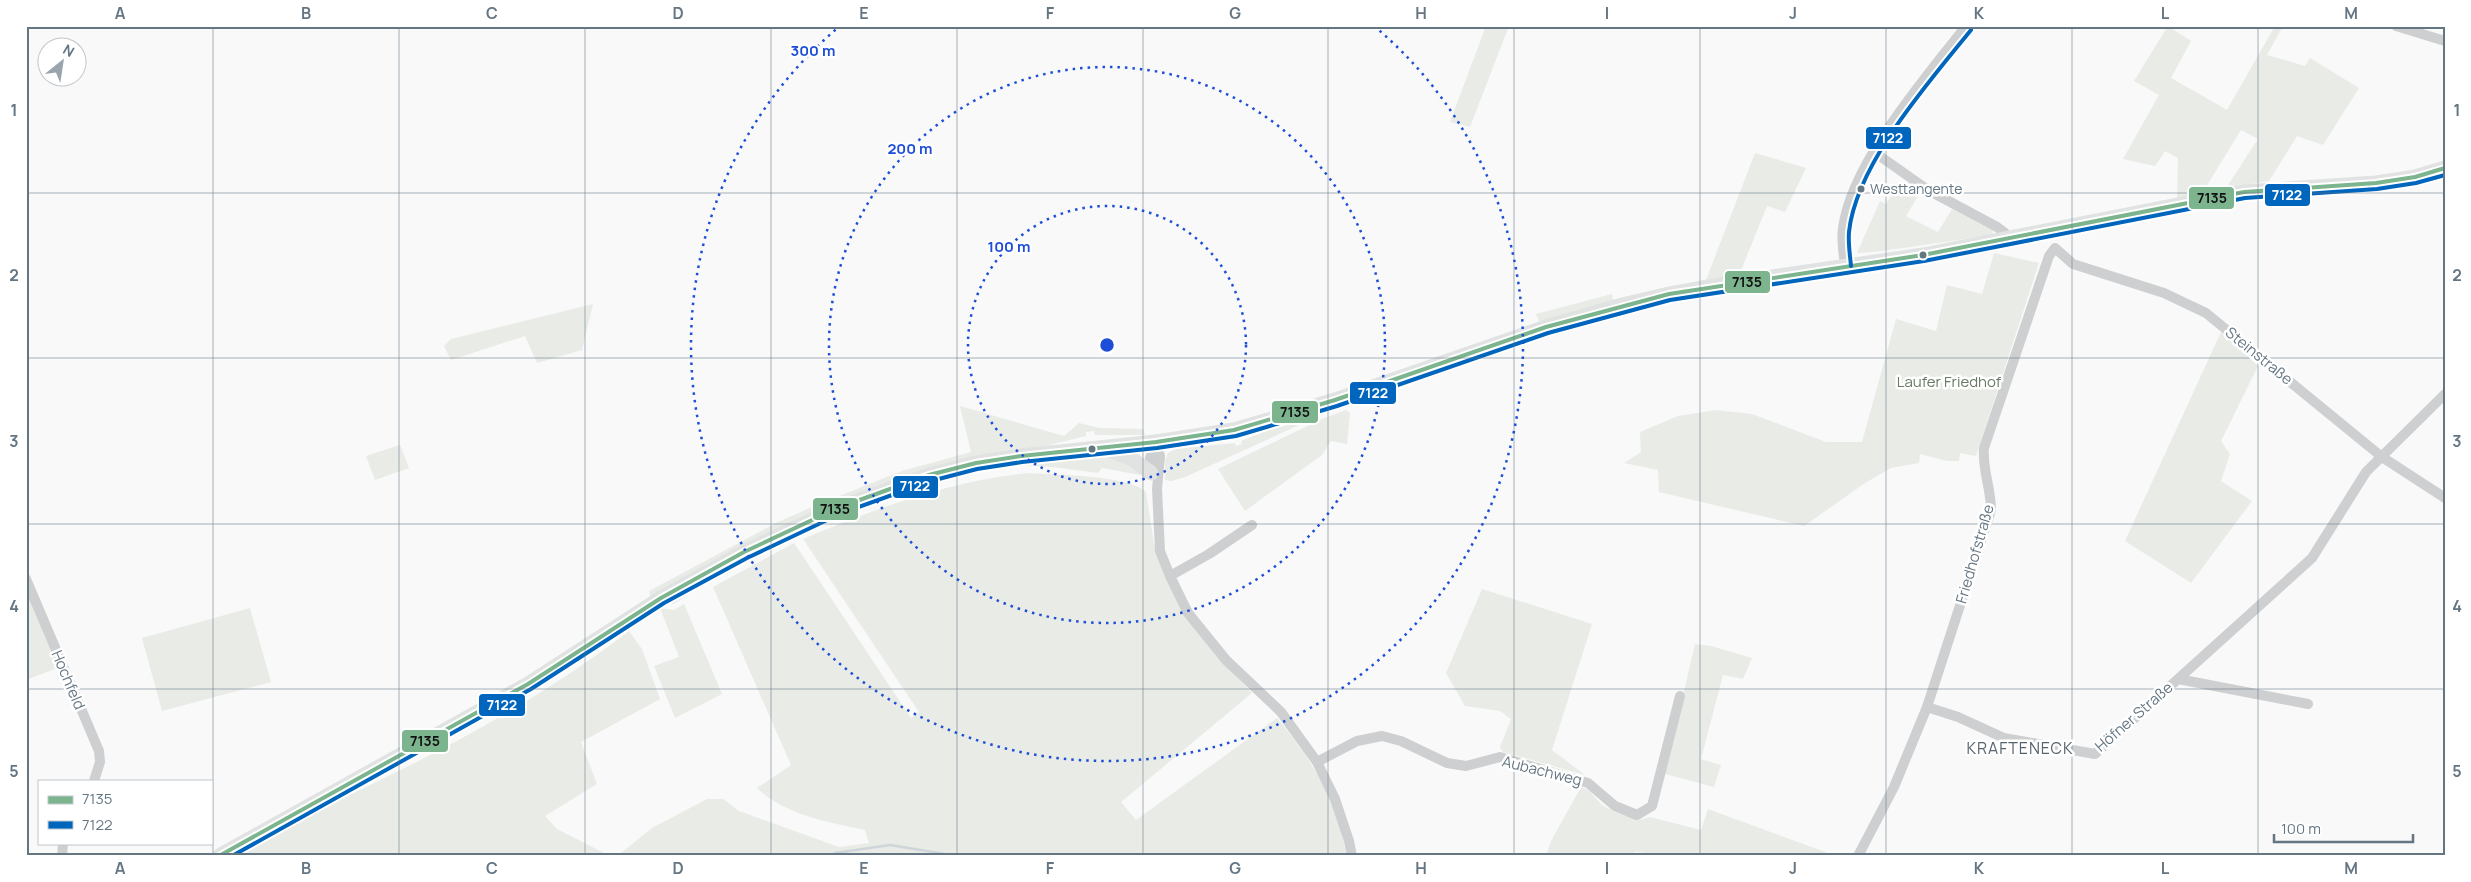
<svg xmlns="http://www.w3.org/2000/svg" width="2471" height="882" viewBox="0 0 2471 882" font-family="Manrope,sans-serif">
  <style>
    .green { fill: #e8ebe6 }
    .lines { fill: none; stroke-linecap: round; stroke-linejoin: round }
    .stream { stroke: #ced6d9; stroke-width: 2.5 }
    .minor { stroke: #cecfd0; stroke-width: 10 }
    .secondary { stroke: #e1e2e2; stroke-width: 15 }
    .bus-1-casing { stroke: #fff; stroke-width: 8 }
    .bus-2-casing { stroke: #fff; stroke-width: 8 }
    .bus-1 { stroke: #7cb48e; stroke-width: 4 }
    .bus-2 { stroke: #0065bd; stroke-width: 4 }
    .grid { fill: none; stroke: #657683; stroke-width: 1; stroke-opacity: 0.55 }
    .ring { fill: none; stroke: #1d4ed8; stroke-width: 2.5; stroke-dasharray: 2.5 5 }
    .bus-dot { fill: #657683; stroke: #fff; stroke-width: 2 }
    .labels { text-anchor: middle; stroke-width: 5; stroke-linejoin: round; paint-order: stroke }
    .bus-label { font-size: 14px; fill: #657683; stroke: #fff; text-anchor: start }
    .street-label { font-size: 15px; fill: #657683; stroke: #fff }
    .park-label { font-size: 15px; fill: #687a64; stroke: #fff }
    .neighbourhood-label { font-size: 16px; letter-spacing: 1px; fill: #57646e; stroke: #fff }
    .centre { fill: #1d4ed8; stroke: #fff; stroke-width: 2.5 }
    .ring-label { font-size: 15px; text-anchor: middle; font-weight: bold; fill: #1d4ed8; stroke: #fff; stroke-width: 5; stroke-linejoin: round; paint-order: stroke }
    .line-badge { stroke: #fff; stroke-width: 2 }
    .badge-label { font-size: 14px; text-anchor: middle; font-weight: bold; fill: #fff }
    .pale-badge-label { font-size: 14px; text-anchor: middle; font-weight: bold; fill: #111 }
    .neatline { fill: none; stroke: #657683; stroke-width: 2 }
    .grid-label { font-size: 16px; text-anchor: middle; font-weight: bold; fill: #657683 }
  </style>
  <rect width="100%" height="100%" fill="#f9f9f9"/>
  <!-- green -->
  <path class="green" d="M 1486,26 L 1509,26 L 1470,127 L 1450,122 Z
    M 2168,26 L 2191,41 L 2171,78 L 2227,110 L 2275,26 L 2283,26 L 2267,55 L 2305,66 L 2310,58 L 2359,88 L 2323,145 L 2297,136 L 2269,181 L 2226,188 L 2258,139 L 2241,130 L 2201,195 L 2177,199 L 2178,158 L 2165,151 L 2155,166 L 2123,159 L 2159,95 L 2134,81 Z
    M 1755,153 L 1806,168 L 1785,212 L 1767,206 L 1740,273 L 1706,280 Z
    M 1907,182 L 1921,191 L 1906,216 L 1938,232 L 1952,209 L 1993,231 L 1992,235 L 1883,251 L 1857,253 L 1880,201 L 1886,204 L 1899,183 Z
    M 1994,253 L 2039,263 L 1976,456 L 1960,453 L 1959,461 L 1947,461 L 1920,454 L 1919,463 L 1891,468 L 1865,483 L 1804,526 L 1659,492 L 1658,470 L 1624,463 L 1641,452 L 1640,432 L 1678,416 L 1716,410 L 1752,414 L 1826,442 L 1862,442 L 1896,319 L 1936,331 L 1947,285 L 1982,294 Z
    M 1843,274 L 1837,278 L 1681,301 L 1557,334 L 1350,402 L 1185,477 L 1171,481 L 1165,480 L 1165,460 L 1168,453 L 1176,449 L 1235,443 L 1236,446 L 1242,444 L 1241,441 L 1289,422 L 1288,420 L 1599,317 L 1695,294 Z
    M 1612,294 L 1613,301 L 1540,324 L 1536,314 Z
    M 593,304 L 582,350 L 537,363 L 525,336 L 451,360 L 444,346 L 451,339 Z
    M 2221,332 L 2258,366 L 2221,441 L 2230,454 L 2221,481 L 2252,501 L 2191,583 L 2125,541 Z
    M 960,406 L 1064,436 L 1079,423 L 1100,428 L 1143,429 L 1145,435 L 1095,435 L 1094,431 L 1086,432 L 1086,436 L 1049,445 L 1049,446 L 954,462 L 651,598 L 649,591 L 776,523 L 812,507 L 902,471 L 971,452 Z
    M 1346,410 L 1350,413 L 1347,444 L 1331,441 L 1322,455 L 1245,511 L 1218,469 L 1322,419 Z
    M 400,445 L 409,468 L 375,480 L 366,456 Z
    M 1070,455 C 1088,456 1133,455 1140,475 L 1102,468 L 1098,473 C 1067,469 1035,463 1004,467 C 935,476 870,503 807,532 C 762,552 718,574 677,602 L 673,604 L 669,602 L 788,534 L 938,476 Z
    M 1029,473 C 1054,475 1130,475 1146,492 L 1154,544 L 1166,577 L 1220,660 L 1252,693 L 1121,802 L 1136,820 L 1277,718 C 1301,747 1323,778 1336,814 C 1341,827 1343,842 1347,856 L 219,856 C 361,790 505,727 629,631 L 642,649 L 660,699 L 581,742 L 597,784 L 545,816 L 557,829 L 606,854 L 621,853 L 652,828 L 707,799 L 723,799 L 739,811 L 839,847 L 869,843 L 865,830 C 828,822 785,815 757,788 L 791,765 L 713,587 L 794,543 L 911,718 L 919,712 L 803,539 C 877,508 949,481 1029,473 Z
    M 26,589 L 60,667 L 26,680 Z
    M 1482,589 L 1592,624 L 1552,750 L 1585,775 L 1503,752 L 1500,747 L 1511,719 L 1500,711 L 1465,706 L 1446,673 Z
    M 684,604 L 722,694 L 675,718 L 654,666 L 679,657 L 660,608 L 674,610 Z
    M 250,608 L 271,682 L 162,711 L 142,638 Z
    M 1695,644 L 1711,646 L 1752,658 L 1743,679 L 1723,675 L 1701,759 L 1721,765 L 1714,787 L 1665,774 Z
    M 1581,787 L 1588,790 L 1602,805 L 1615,812 L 1639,820 L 1650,817 L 1701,830 L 1708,809 L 1836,856 L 1679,856 L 1635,852 L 1633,856 L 1546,856 L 1551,841 Z"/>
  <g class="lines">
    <!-- stream -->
    <path class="stream" d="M 830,856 L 835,853 L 890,845 L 957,856"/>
    <!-- minor -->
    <path class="minor" d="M 2396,26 L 2445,41
      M 1874,152 L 1928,190 L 1997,227 L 2005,233 L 2008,240
      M 2055,248 L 2073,264 L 2164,293 L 2206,313 L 2382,457 L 2445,498
      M 1845,267 C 1844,254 1841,240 1843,228 C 1852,162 1925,79 1966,26
      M 1156,442 L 1160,456 L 1157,489 L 1160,551 L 1170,576 L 1188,613 L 1226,660 L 1281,712 L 1317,762 L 1335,799 L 1349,841 L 1352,856
      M 1151,474 L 1150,458 L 1156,442
      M 1170,576 L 1209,554 L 1252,525
      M 26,579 L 99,751 L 100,762 L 94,781
      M 2178,679 L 2308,704
      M 1927,707 L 1991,510 C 1991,488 1982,469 1984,448 L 2049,256 L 2055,248
      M 1317,762 L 1357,741 L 1382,736 L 1401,741 L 1447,763 L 1466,766 L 1500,757 L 1588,783 L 1615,806 L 1637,815 L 1652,806 L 1680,696
      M 62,856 L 63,843
      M 1858,856 L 1894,787 L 1927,707 L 1958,717 L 2004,738 L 2095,754 L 2312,558 L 2366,472 L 2445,394"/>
    <!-- secondary -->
    <path class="secondary" d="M 1106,449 L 1132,459 L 1151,473
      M 219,856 L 528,684 L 661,598 L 744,552 L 840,507 L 929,475 L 976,463 L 1021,456 L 1156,442 L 1234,430 L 1335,400 L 1546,327 L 1622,305 L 1669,294 L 1723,284 L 1923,255 L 2244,192 L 2376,183 L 2415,177 L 2445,168"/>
    <!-- bus-1 casing -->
    <g class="bus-1-casing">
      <path id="bus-1" d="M 219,856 L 528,684 L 661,598 L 744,552 L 840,507 L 929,475 L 976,463 L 1021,456 L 1156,442 L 1234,430 L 1335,400 L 1546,327 L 1669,294 L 1923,255 L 2244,192 L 2376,183 L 2415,177 L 2445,168"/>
    </g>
    <!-- bus-2 casing -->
    <g class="bus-2-casing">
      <path id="bus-2" d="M 1851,266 C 1850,255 1848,243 1849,232 C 1856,164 1929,82 1971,30
        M 232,856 L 531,689 L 664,603 L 747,558 L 842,513 L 931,481 L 977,469 L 1022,462 L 1157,448 L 1236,436 L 1337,406 L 1548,333 L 1670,300 L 1924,261 L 2245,198 L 2377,189 L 2416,183 L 2445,175"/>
    </g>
    <!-- bus-1 -->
    <use href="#bus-1" class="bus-1"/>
    <!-- bus-2 -->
    <use href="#bus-2" class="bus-2"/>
  </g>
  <!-- grid -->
  <path class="grid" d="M 213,26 L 213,856M 399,26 L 399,856M 585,26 L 585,856M 771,26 L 771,856M 957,26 L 957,856M 1143,26 L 1143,856M 1328,26 L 1328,856M 1514,26 L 1514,856M 1700,26 L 1700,856M 1886,26 L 1886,856M 2072,26 L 2072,856M 2258,26 L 2258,856M 26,193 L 2445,193M 26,358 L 2445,358M 26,524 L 2445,524M 26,689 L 2445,689"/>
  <!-- distance rings -->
  <g class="ring">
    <circle cx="1107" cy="345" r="139"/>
    <circle cx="1107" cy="345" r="278"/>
    <path d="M1374 26A416 416 0 1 1 840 26"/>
  </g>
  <!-- markers -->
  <g class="bus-dot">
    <circle cx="1861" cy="189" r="4.5"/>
    <circle cx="1923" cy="255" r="4.5"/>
    <circle cx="1092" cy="449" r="4.5"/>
  </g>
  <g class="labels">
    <!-- bus labels -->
    <g class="bus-label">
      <text x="1870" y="194">Westtangente</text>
    </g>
    <!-- street labels -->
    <g class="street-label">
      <text transform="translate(2259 356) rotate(39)" y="5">Steinstraße</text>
      <text transform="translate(1975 554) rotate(-74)" y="5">Friedhofstraße</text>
      <text transform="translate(68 680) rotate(67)" y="5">Hochfeld</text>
      <text transform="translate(2134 717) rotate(-41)" y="5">Höfner Straße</text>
      <text transform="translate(1542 771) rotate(14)" y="5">Aubachweg</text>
    </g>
    <!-- park labels -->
    <g class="park-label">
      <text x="1949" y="387">Laufer Friedhof</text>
    </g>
    <!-- neighbourhood labels -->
    <g class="neighbourhood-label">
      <text x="2020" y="754">KRAFTENECK</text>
    </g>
  </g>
  <circle cx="1107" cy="345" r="8" class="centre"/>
  <g class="ring-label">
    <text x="813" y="56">300 m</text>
    <text x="910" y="154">200 m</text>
    <text x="1009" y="252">100 m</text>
  </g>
  <g class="line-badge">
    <rect x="1865" y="126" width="47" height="24" rx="5" fill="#0065bd"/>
    <rect x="2264" y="183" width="47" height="24" rx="5" fill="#0065bd"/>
    <rect x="2188" y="186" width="47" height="24" rx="5" fill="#7cb48e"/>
    <rect x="1724" y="270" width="47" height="24" rx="5" fill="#7cb48e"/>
    <rect x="1349" y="381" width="48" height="24" rx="5" fill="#0065bd"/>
    <rect x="1271" y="400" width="48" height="24" rx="5" fill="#7cb48e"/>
    <rect x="892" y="475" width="47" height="24" rx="5" fill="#0065bd"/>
    <rect x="812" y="497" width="47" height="24" rx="5" fill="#7cb48e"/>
    <rect x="478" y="693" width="48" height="24" rx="5" fill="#0065bd"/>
    <rect x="401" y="729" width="48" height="24" rx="5" fill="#7cb48e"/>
  </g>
  <g class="badge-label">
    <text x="1888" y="143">7122</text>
    <text x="2287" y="200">7122</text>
    <text x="1373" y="398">7122</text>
    <text x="915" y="491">7122</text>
    <text x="502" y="710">7122</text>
  </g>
  <g class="pale-badge-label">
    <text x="2212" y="203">7135</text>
    <text x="1747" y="287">7135</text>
    <text x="1295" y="417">7135</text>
    <text x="835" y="514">7135</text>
    <text x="425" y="746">7135</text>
  </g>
  <!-- border -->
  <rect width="2471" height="882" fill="none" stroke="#ffffff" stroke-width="55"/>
  <!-- legend -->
  <rect x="38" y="780" width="175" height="65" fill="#ffffff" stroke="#c1c8cd"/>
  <rect x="48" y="796" width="25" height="8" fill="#7cb48e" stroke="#c1c8cd"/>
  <text x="82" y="804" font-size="15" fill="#657683">7135</text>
  <rect x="48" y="821" width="25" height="8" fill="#0065bd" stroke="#c1c8cd"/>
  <text x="82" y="830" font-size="15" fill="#657683">7122</text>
  <!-- north arrow -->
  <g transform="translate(62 62) rotate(30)"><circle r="24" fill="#ffffff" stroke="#c1c8cd"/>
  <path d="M0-4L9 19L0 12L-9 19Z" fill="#99a4ac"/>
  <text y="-8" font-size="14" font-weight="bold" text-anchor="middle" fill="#657683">N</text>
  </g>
  <!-- scale -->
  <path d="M2274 834v8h139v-8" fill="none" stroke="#657683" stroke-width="2.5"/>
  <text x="2281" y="834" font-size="15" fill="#657683" stroke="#ffffff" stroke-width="4" paint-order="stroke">100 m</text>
  <rect x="28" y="28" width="2416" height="826" class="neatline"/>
  <g class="grid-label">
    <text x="120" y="19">A</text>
    <text x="306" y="19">B</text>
    <text x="492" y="19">C</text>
    <text x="678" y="19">D</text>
    <text x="864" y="19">E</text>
    <text x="1050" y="19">F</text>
    <text x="1235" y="19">G</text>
    <text x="1421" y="19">H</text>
    <text x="1607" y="19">I</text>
    <text x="1793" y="19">J</text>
    <text x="1979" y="19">K</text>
    <text x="2165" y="19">L</text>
    <text x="2351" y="19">M</text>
    <text x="14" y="116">1</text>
    <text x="2457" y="116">1</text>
    <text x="14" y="281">2</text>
    <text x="2457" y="281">2</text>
    <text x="14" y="447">3</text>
    <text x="2457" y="447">3</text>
    <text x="14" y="612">4</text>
    <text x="2457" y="612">4</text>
    <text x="14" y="777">5</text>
    <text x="2457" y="777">5</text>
    <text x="120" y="874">A</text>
    <text x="306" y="874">B</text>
    <text x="492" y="874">C</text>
    <text x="678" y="874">D</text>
    <text x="864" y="874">E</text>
    <text x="1050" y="874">F</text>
    <text x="1235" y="874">G</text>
    <text x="1421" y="874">H</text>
    <text x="1607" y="874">I</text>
    <text x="1793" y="874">J</text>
    <text x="1979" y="874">K</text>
    <text x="2165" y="874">L</text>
    <text x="2351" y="874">M</text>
  </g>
</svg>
